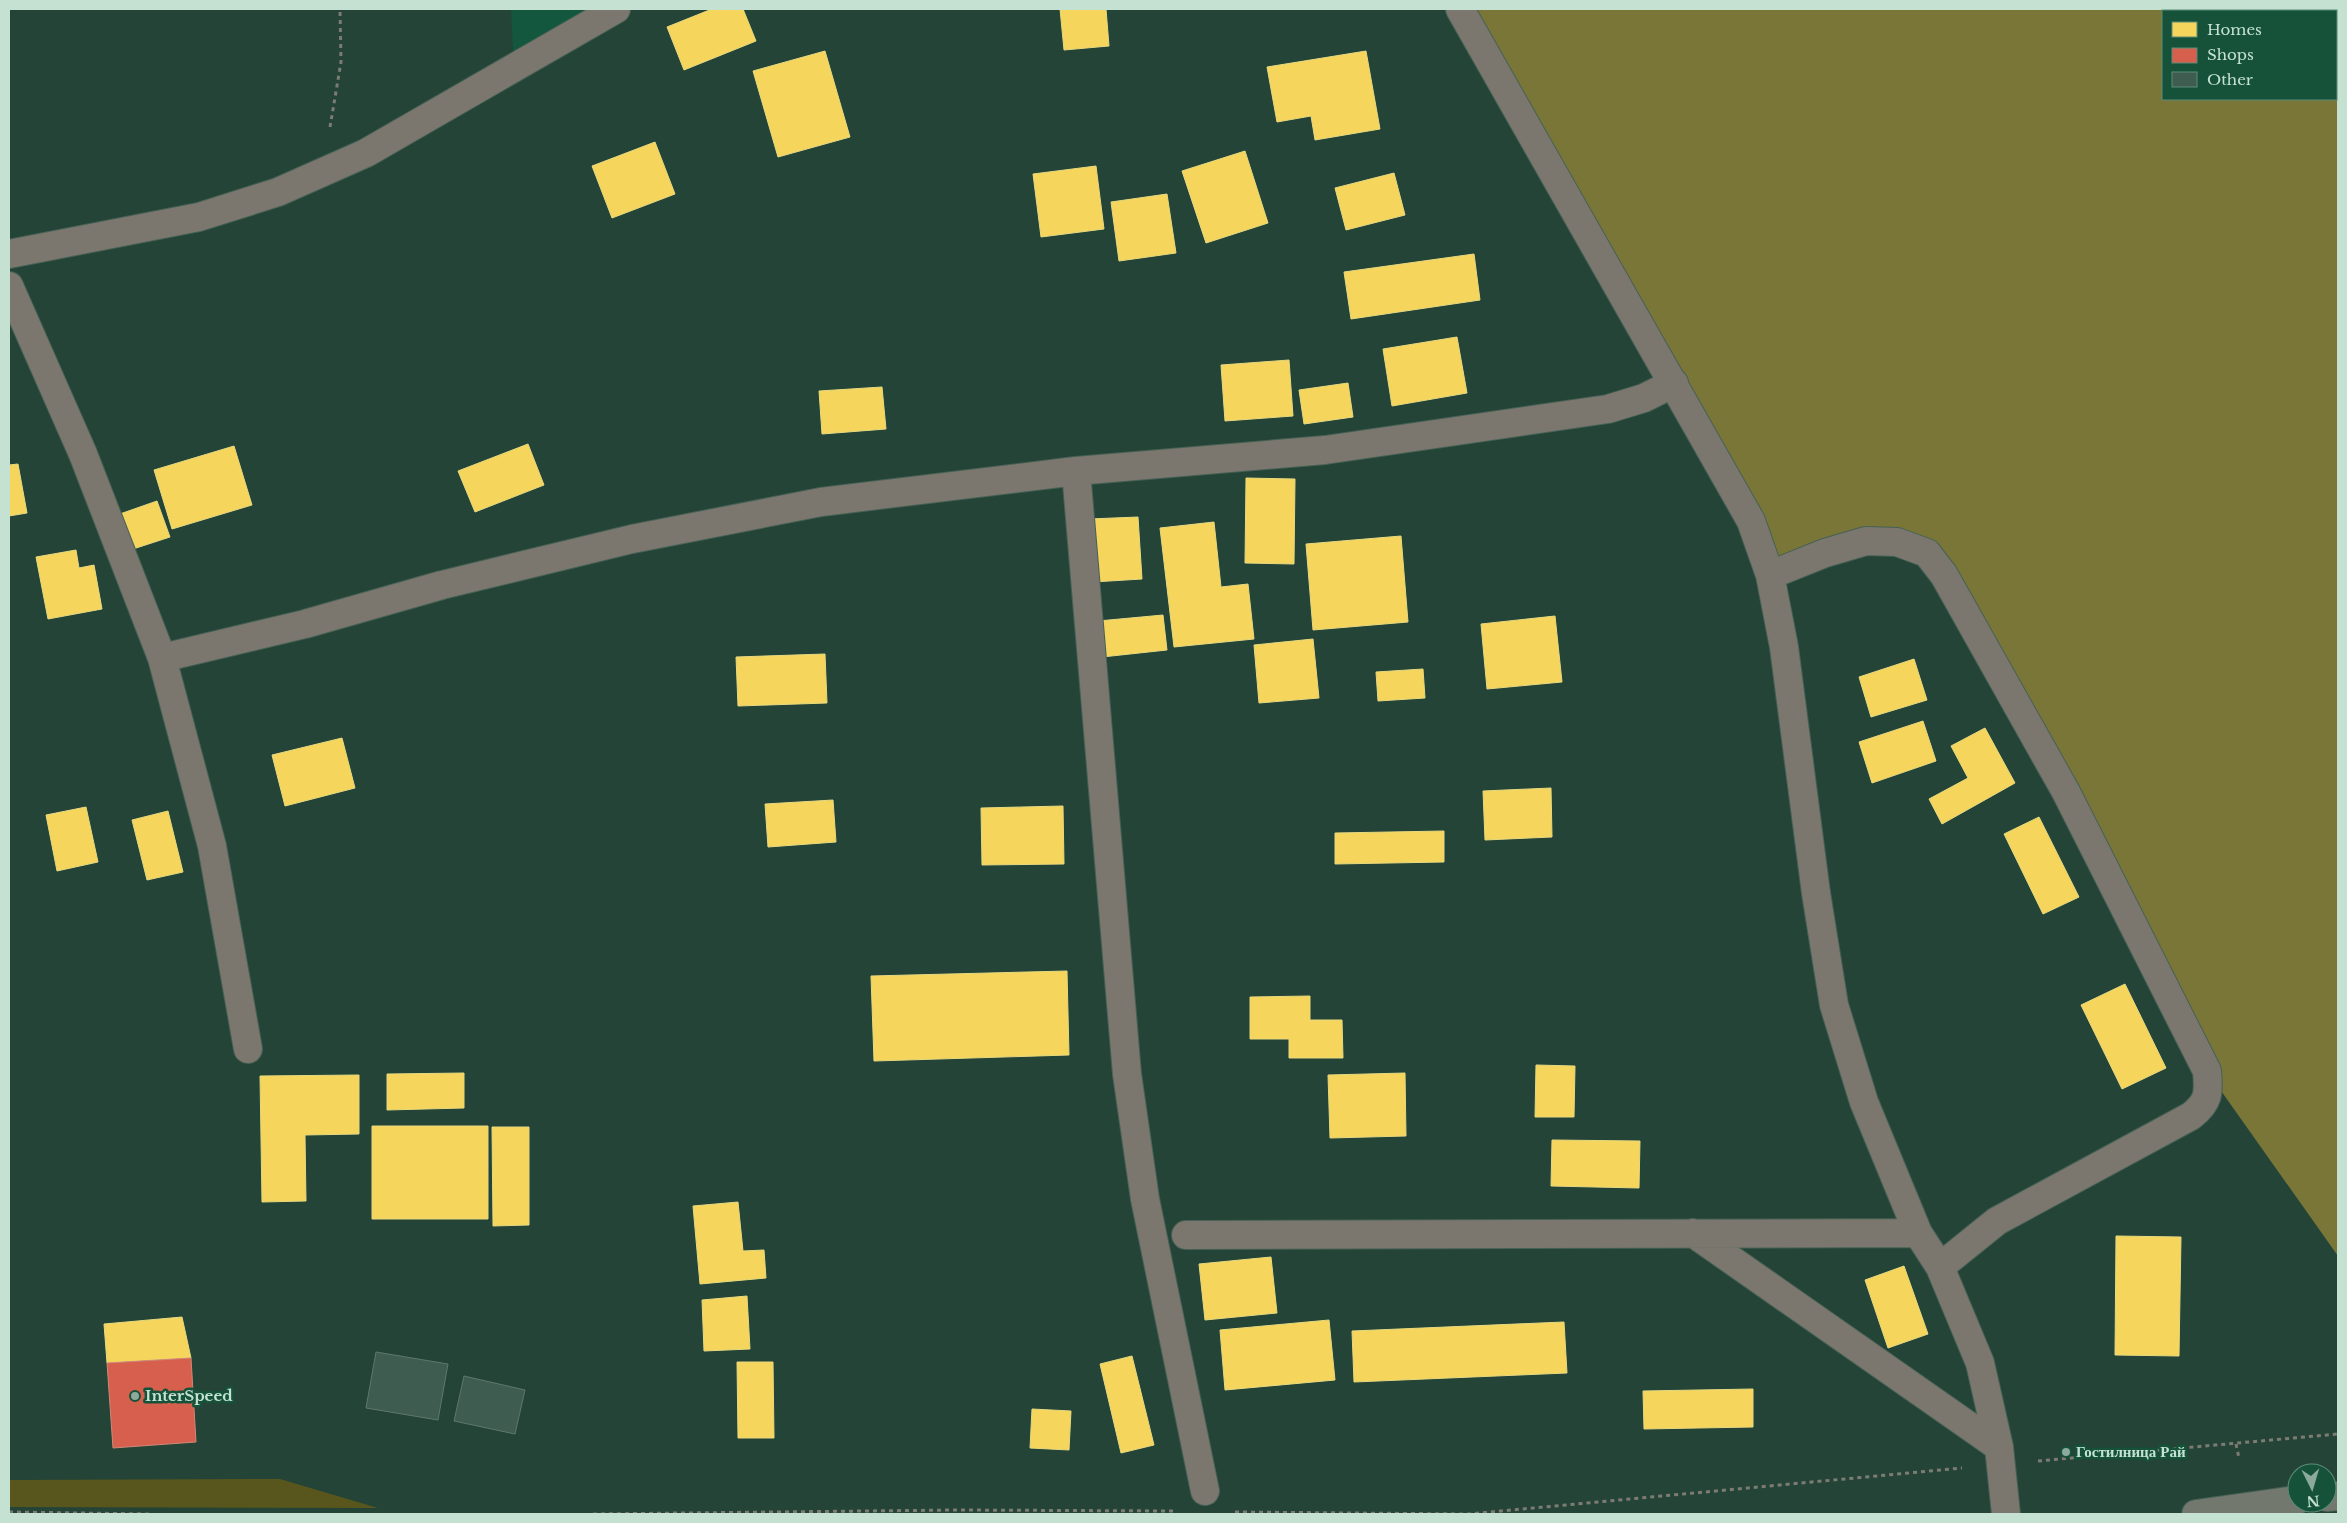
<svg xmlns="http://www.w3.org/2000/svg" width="2347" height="1523" font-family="'Libre Baskerville',serif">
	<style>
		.built { fill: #13573e }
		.green { fill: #58561c }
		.forest { fill: #797637; fill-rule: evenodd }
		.homes { fill: #f6d55c; stroke: #e7d97f }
		.shops { fill: #d6604d; stroke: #d18775 }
		.building { fill: #3e5c4f; stroke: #5f786d }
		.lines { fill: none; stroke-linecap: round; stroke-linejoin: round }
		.minor-casing { stroke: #466155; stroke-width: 30 }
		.major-casing { stroke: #466155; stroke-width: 30 }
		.path { stroke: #7c7c74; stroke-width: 3; stroke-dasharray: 4 4; stroke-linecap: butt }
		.minor { stroke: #7c776e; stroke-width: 28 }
		.major { stroke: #72786e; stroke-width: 28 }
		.poi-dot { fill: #8caa9b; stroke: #16523a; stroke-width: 2 }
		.labels { text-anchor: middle; stroke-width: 5; stroke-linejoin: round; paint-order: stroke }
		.poi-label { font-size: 15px; font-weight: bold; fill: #c4e1d1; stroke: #16523a; text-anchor: start }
	</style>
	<rect width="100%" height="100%" fill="#244437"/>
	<!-- built -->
	<path class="built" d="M511,9H616L514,68Z"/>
	<!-- green -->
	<path class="green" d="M280,1479L378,1508L9,1507V1480Z"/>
	<!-- forest -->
	<path class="forest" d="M1460,9H2338V1256L2207,1071L1944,575L1897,542L1770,575ZM2163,11H2336V99H2163Z"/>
	<!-- homes -->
	<path class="homes" d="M712,9H743L756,41L684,70L667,27Z
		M1060,9H1106L1109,46L1064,50Z
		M825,51L850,137L778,157L753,71Z
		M1366,51L1380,129L1315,140L1311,116L1277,122L1267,67Z
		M655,142L675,194L612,218L592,166Z
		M1245,151L1268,223L1206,243L1182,171Z
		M1096,166L1104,229L1041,237L1033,174Z
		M1394,173L1405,215L1346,230L1335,188Z
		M1167,194L1176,253L1119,261L1111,202Z
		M1474,254L1480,300L1351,319L1344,272Z
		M1457,337L1467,393L1392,406L1383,349Z
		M1289,360L1293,416L1225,421L1221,365Z
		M1348,383L1353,417L1304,424L1299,390Z
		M882,387L886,429L822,434L819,391Z
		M528,444L544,485L475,512L458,471Z
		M234,446L252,505L172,529L154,470Z
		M18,464L27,513L9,516V465Z
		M1246,478L1295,479L1294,564L1245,563Z
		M157,501L170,537L130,550L117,515Z
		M1138,517L1142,579L1093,582L1089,519Z
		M1214,522L1221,587L1248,584L1254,639L1174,647L1160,528Z
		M1401,536L1408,622L1313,630L1306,544Z
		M76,550L79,568L94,565L102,609L48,619L36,557Z
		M1163,615L1167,650L1102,657L1098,621Z
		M1555,616L1562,682L1487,689L1481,624Z
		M1313,639L1319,698L1259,703L1254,645Z
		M825,654L827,703L738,706L736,657Z
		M1914,659L1927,700L1871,717L1859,677Z
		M1423,669L1425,698L1378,701L1376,672Z
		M1923,721L1936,761L1872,783L1859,742Z
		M1985,728L2015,783L1942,824L1929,799L1968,778L1951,746Z
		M342,738L355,788L285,806L272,755Z
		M1551,788L1552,837L1485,840L1483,791Z
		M833,800L836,842L768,847L765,804Z
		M1063,806L1064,864L982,865L981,808Z
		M86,807L98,862L57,871L46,815Z
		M168,811L183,872L147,880L132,820Z
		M2039,817L2079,897L2043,914L2004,834Z
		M1444,831V862L1335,864V833Z
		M1067,971L1069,1055L874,1061L871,976Z
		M2125,984L2166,1068L2122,1089L2081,1005Z
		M1310,996V1020H1342L1343,1058H1289V1039H1250V997Z
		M1536,1065L1575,1066L1574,1117H1535Z
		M464,1073V1108L387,1110V1074Z
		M1405,1073L1406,1136L1330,1138L1328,1075Z
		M359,1075V1134L305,1135L306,1201L262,1202L260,1076Z
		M372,1126H488V1219H372Z
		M492,1127H529V1225L493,1226Z
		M1552,1140L1640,1141L1639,1188L1551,1186Z
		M738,1202L743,1251L764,1250L766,1278L700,1284L693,1206Z
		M2116,1236L2181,1237L2179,1356L2115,1355Z
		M1271,1257L1277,1313L1205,1320L1199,1264Z
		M1904,1266L1928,1334L1888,1348L1865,1280Z
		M747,1296L750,1349L704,1351L702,1300Z
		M182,1317L191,1358L107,1363L104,1324Z
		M1329,1320L1335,1380L1225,1390L1220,1330Z
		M1564,1322L1567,1373L1354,1382L1352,1331Z
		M1132,1356L1154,1445L1121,1453L1100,1364Z
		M737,1362H773L774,1438H738Z
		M1753,1389V1427L1644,1429L1643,1391Z
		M1032,1409L1071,1411L1069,1450L1030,1448Z"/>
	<!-- shops -->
	<path class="shops" d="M191,1358L196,1442L113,1448L107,1363Z"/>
	<!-- building -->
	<path class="building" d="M376,1352L448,1364L438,1420L366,1408Z
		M464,1376L525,1390L515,1434L454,1421Z"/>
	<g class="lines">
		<defs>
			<path id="minor" d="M1460,9L1751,521L1770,575L1784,647L1816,893L1834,1005L1864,1102L1918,1233L1940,1267L1980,1363L1999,1447L2006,1514
				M9,254L199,217L278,192L366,153L616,9
				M9,286L83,454L162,658L212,846L248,1049
				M1076,471L1127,1074L1145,1199L1205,1491
				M1770,575L1825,553L1866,541L1897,542L1927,553L1944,575L2066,792L2207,1071C2209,1093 2209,1102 2191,1116L1997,1221L1940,1267
				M162,658L305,624L442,585L632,539L821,502L1076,471L1325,450L1608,409L1644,398L1674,383
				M1693,1233L1999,1447
				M1186,1235L1918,1233"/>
			<path id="major" d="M2327,1497L2338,1496
				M2196,1514L2297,1500"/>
		</defs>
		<!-- minor casing -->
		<use href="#minor" class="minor-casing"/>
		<!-- major casing -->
		<use href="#major" class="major-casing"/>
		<!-- path -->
		<path class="path" d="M330,127L341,62L340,9
			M2236,1444L2239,1458
			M2038,1461L2338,1434
			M9,1512L151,1514
			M1235,1512L1469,1514L1962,1468
			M593,1514L956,1510L1174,1511"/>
		<!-- minor -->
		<use href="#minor" class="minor"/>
		<!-- major -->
		<use href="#major" class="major"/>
	</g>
	<!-- markers -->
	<g class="poi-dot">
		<circle cx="135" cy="1396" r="5"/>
		<circle cx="2066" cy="1452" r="5"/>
	</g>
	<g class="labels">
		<!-- poi labels -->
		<g class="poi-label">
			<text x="145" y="1401">InterSpeed</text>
			<text x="2076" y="1457">Гостилница Рай</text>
		</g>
	</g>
	<!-- border -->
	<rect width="2347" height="1523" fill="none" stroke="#c4e1d1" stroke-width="20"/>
	<!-- legend -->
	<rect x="2162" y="10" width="175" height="90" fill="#16523a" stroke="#5c8b76"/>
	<rect x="2172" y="22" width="25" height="15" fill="#f6d55c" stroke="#5c8b76"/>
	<text x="2207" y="35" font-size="15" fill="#c4e1d1">Homes</text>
	<rect x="2172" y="48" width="25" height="15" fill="#d6604d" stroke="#5c8b76"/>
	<text x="2207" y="60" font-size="15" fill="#c4e1d1">Shops</text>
	<rect x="2172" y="72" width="25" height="15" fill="#3e5c4f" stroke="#5c8b76"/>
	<text x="2207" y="85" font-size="15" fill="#c4e1d1">Other</text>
	<!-- north arrow -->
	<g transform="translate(2312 1488) rotate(175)"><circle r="24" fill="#16523a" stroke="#5c8b76"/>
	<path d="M0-4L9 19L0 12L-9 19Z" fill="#8caa9b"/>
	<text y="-8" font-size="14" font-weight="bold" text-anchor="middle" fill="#c4e1d1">N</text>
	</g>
</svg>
